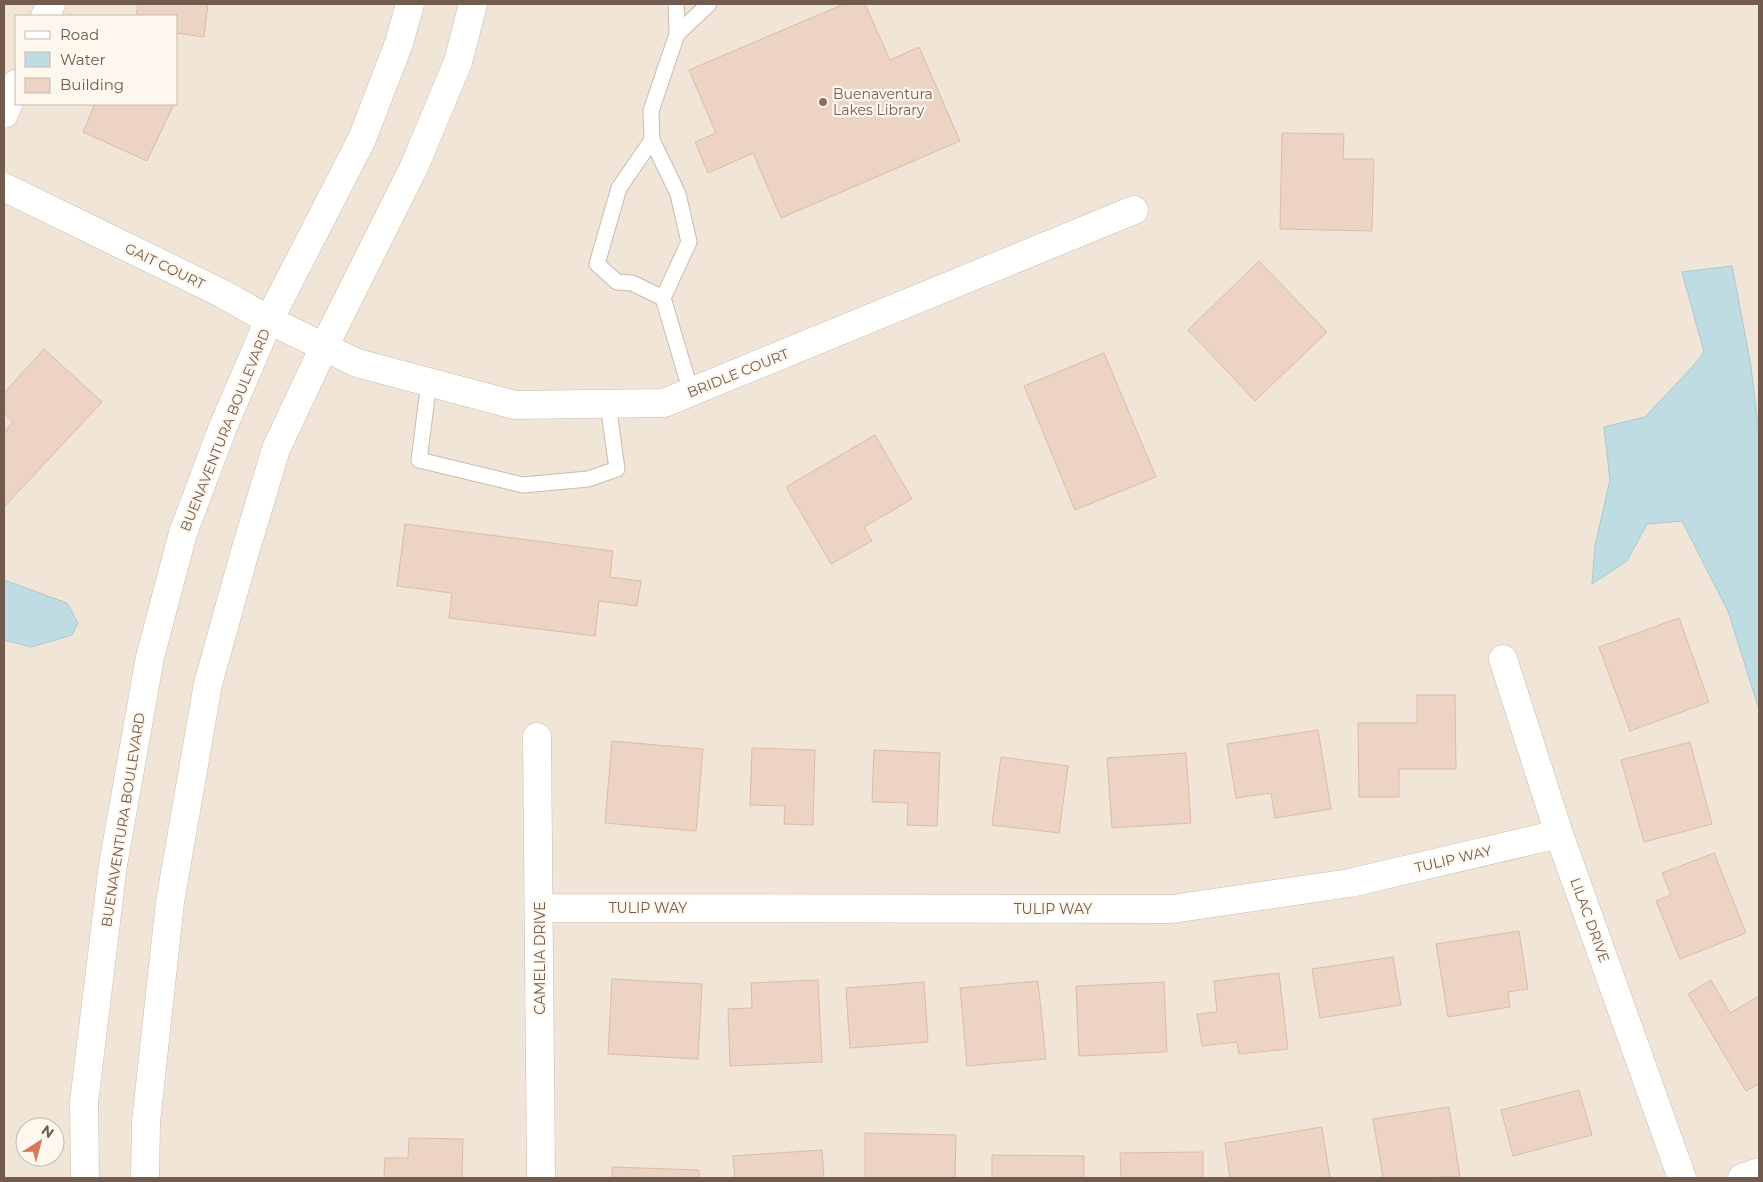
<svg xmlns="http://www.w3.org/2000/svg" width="1763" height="1182" font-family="Montserrat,sans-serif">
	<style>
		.residential { fill: #f0e5d7; fill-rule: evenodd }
		.water { fill: #bedce1; stroke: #a6cad2 }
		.building { fill: #ecd3c3; stroke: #ddbba5 }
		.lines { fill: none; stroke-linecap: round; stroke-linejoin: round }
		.lane-casing { stroke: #cbbbaf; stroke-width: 17 }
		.street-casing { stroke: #cbbbaf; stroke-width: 29 }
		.secondary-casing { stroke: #cdbcad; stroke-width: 29 }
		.lane { stroke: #fff; stroke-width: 15 }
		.street { stroke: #fff; stroke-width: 28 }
		.secondary { stroke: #fff; stroke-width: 28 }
		.education-dot { fill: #8d6e63; stroke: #fdf7ee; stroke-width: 2 }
		.labels { text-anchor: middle; stroke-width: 4.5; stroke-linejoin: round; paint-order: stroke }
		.education-label { font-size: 14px; fill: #785e54; stroke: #fdf7ee; text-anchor: start }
		.street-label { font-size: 14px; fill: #715b4f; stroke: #fdf7ee }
	</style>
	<rect width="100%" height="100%" fill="#faf3e8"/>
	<!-- residential -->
	<path class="residential" d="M4,4H1759V1178H4ZM16,16H176V104H16ZM25,1127H55V1157H25Z"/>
	<!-- water -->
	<path class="water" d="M1732,266L1751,366L1759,436V709L1728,611L1682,521L1647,524L1627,561L1592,584L1595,546L1610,480L1604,427L1645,417L1693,366L1704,352L1682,272Z
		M4,580L67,603L78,623L72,635L31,647L4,640Z"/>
	<!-- building -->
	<path class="building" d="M138,4H208L204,37L176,33V16H136Z
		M844,4H865L890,60L919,47L960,141L781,218L753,153L708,173L695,142L716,133L689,70Z
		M95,104H174L147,161L83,132Z
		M1282,133L1344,134L1343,159H1374L1372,231L1280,229Z
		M1259,261L1327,332L1255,401L1188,330Z
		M44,349L102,402L4,507V432L13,422L4,413V393Z
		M1104,353L1156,477L1075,510L1024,386Z
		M875,435L912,499L864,527L872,541L831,564L786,487Z
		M405,524L613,551L610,577L641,581L637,606L599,601L595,636L449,618L452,593L397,586Z
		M1679,618L1709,702L1630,731L1599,647Z
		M1417,695H1455L1456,769H1399V797H1359L1358,723H1417Z
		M1318,730L1331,809L1275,818L1271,793L1236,798L1227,744Z
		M612,741L703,749L696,831L605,823Z
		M1690,742L1712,824L1644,842L1621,760Z
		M752,748L815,750L813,825L784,824L785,806L750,805Z
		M874,750L940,753L937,826L907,825L908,803L872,802Z
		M1186,753L1191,823L1112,828L1107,758Z
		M1001,757L1068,766L1059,833L992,825Z
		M1714,853L1746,933L1680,959L1656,901L1671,895L1662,873Z
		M1519,931L1528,989L1508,992L1510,1007L1448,1017L1436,944Z
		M1393,957L1401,1005L1320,1018L1312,969Z
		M1279,973L1288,1049L1239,1054L1237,1042L1202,1046L1197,1014L1217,1012L1214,981Z
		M612,979L702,984L698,1059L608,1054Z
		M818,980L822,1062L730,1066L728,1009L752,1008L751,983Z
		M1711,980L1730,1013L1759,996V1084L1746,1091L1688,994Z
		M1038,981L1046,1059L967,1066L960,988Z
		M924,982L928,1042L850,1048L846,988Z
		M1164,982L1167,1052L1079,1056L1076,986Z
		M1579,1090L1592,1135L1513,1156L1501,1110Z
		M1449,1107L1460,1177L1383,1178L1373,1119Z
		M1322,1127L1330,1178H1230L1225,1143Z
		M865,1133L956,1135L955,1178H865Z
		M409,1138L463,1139L462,1178H384L385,1158H408Z
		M822,1150L824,1178H735L733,1156Z
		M1203,1152V1178H1121L1120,1153Z
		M992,1155L1084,1156V1178H992Z
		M612,1167L699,1170V1178H612Z"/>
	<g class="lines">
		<defs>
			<path id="lane" d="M676,4L677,34L651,111L652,140L678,194L689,242L663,298L691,392
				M677,34L709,4
				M652,140L619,188L597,264L617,282L632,283L663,298
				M429,382L419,460L523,485L588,479L617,469L608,404"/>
			<path id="street" d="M45,16L51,4
				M4,114L16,84
				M4,187L223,294L269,320L357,363L515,405L664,403L1134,210
				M1503,659L1559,834L1682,1178
				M537,737L541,1178
				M539,908L1172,909L1350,883L1559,834"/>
			<path id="secondary" d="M85,1178L84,1102L113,865L150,657L183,533L223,427L269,320L362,139L399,43L410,4
				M145,1178L146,1122L170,902L208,684L244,555L276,449L324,347L414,167L458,62L473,4
				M1742,1178L1759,1172"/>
		</defs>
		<!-- lane casing -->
		<use href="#lane" class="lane-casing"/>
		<!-- street casing -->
		<use href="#street" class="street-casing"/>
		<!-- secondary casing -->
		<use href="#secondary" class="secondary-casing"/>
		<!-- lane -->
		<use href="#lane" class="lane"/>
		<!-- street -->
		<use href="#street" class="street"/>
		<!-- secondary -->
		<use href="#secondary" class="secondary"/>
	</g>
	<!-- markers -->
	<circle class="education-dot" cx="823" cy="102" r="5"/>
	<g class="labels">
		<!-- education labels -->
		<g class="education-label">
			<text x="833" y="99">Buenaventura<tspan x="833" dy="16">Lakes Library</tspan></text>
		</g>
		<!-- street labels -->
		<g class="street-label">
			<text transform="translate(165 266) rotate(26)" y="5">GAIT COURT</text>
			<text transform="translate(738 373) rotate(-22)" y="5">BRIDLE COURT</text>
			<text transform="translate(225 430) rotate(-68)" y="5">BUENAVENTURA BOULEVARD</text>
			<text transform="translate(123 820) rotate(-81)" y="5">BUENAVENTURA BOULEVARD</text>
			<text transform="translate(1453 859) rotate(-13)" y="5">TULIP WAY</text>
			<text x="648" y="913">TULIP WAY</text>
			<text x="1053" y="914">TULIP WAY</text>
			<text transform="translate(1590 920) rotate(70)" y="5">LILAC DRIVE</text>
			<text transform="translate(540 958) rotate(-90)" y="5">CAMELIA DRIVE</text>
		</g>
	</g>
	<!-- border -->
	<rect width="1763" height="1182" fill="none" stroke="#715b4f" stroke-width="10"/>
	<!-- legend -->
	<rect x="15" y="15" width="162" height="90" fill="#fdf7ee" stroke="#c5b9ae"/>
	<rect x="25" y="31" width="25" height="8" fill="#ffffff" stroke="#c5b9ae"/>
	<text x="60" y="40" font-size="15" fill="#715b4f">Road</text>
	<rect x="25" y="52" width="25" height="15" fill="#bedce1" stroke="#c5b9ae"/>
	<text x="60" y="65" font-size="15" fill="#715b4f">Water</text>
	<rect x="25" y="78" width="25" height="15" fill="#ecd3c3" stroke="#c5b9ae"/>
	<text x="60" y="90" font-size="15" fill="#715b4f">Building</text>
	<!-- north arrow -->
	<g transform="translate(40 1142) rotate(36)"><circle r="24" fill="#fdf7ee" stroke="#c5b9ae"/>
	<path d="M0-4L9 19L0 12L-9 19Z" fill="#d5785c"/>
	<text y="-8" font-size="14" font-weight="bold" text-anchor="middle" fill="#715b4f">N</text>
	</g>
</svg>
